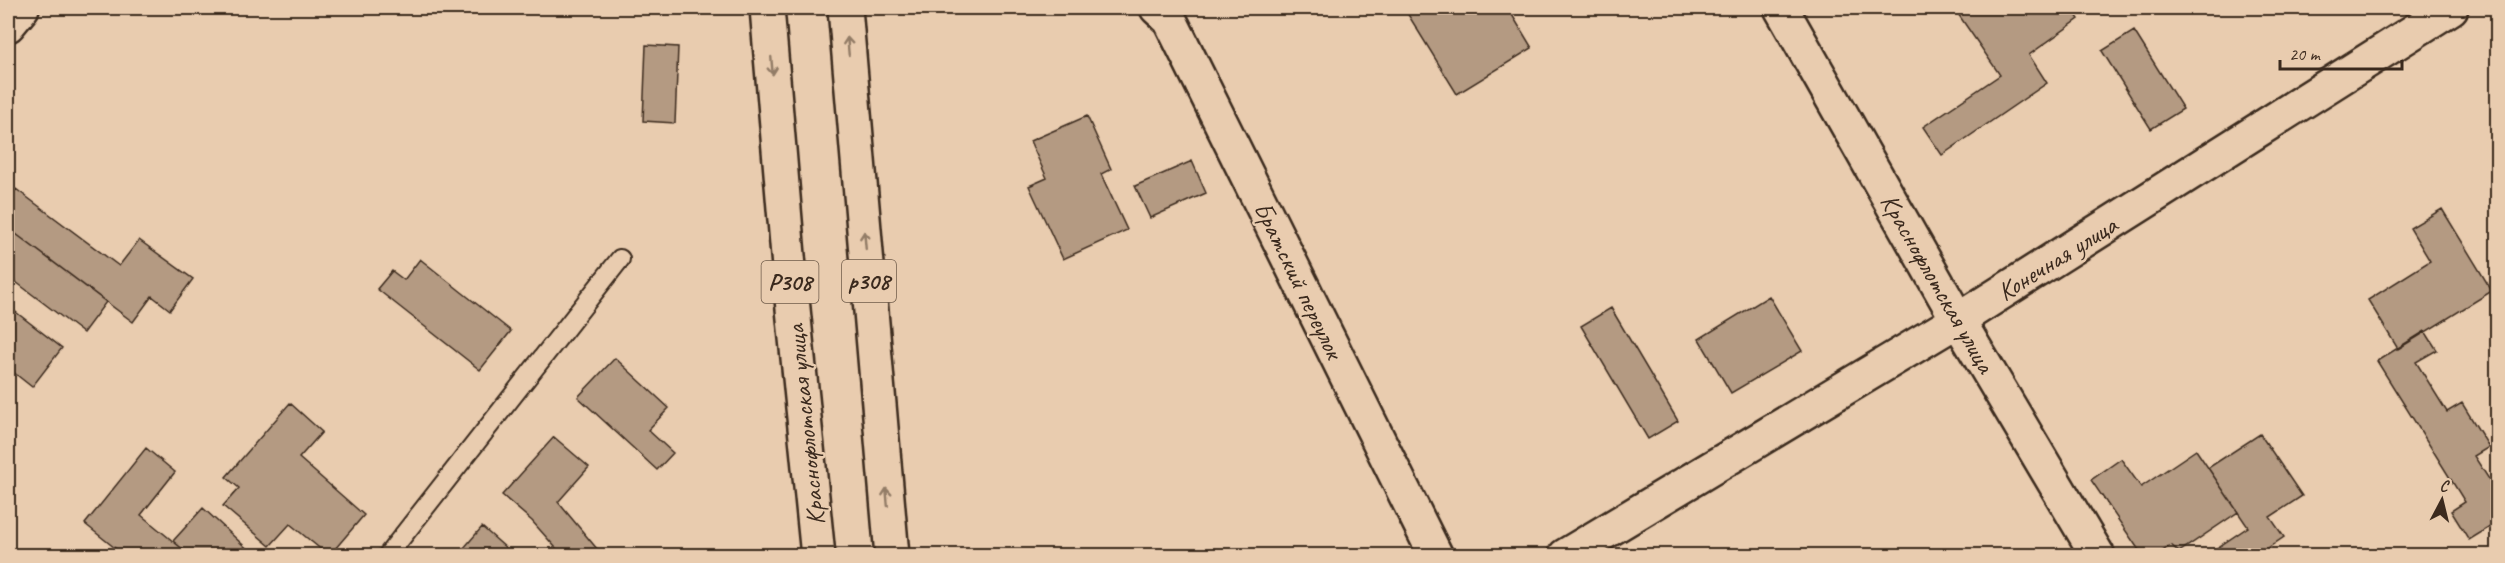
<svg xmlns="http://www.w3.org/2000/svg" width="2505" height="563" font-family="Caveat,sans-serif">
	<style>
		.building { fill: #b49a82; stroke: #3b2a1e; stroke-width: 1.5 }
		.lines { fill: none; stroke-linecap: round; stroke-linejoin: round }
		.service-casing { stroke: #3b2a1e; stroke-width: 22 }
		.minor-casing { stroke: #3b2a1e; stroke-width: 38 }
		.primary-casing { stroke: #3b2a1e; stroke-width: 38 }
		.service { stroke: #e9ccaf; stroke-width: 18 }
		.minor { stroke: #e9ccaf; stroke-width: 33 }
		.primary { stroke: #e9ccaf; stroke-width: 33 }
		.oneway { stroke: #927b66 }
		.labels { text-anchor: middle; stroke-width: 5; stroke-linejoin: round; paint-order: stroke }
		.shield { fill: #e9ccaf; stroke: #6f5b4a; stroke-width: 1.5 }
		.shield-label { font-size: 24px; font-weight: bold; fill: #3b2a1e }
		.street-label { font-size: 26px; fill: #3b2a1e; stroke: #e9ccaf }
	</style>
	<rect width="100%" height="100%" fill="#e9ccaf"/>
	<filter id="ink" filterUnits="userSpaceOnUse"><feTurbulence type="fractalNoise" baseFrequency=".0167" numOctaves="2"/><feDisplacementMap in="SourceGraphic" scale="12" xChannelSelector="R" yChannelSelector="G"/><feConvolveMatrix kernelMatrix="1 2 1 2 8 2 1 2 1" color-interpolation-filters="sRGB"/></filter>
	<g filter="url(#ink)">
		<!-- building -->
		<path class="building" d="M1404,8H1508L1532,48L1457,94Z
			M1954,8H2071L2079,19L2029,55L2047,83L1942,155L1923,127L2000,75Z
			M2134,31L2183,109L2151,129L2102,51Z
			M646,45L678,47L675,123L643,121Z
			M1087,116L1111,169L1101,174L1127,230L1063,259L1029,186L1047,178L1030,141Z
			M1192,161L1206,193L1150,218L1135,186Z
			M16,189L119,266L139,240L193,279L170,310L152,296L133,322L8,228V201Z
			M2442,209L2492,291L2398,349L2368,300L2430,261L2410,228Z
			M8,228L106,302L83,333L8,276Z
			M420,259L511,331L480,370L377,289L392,271L404,280Z
			M1769,296L1802,351L1731,393L1699,339Z
			M8,306L62,348L32,387L8,368Z
			M1611,308L1678,421L1648,439L1581,326Z
			M2425,331L2437,350L2416,362L2447,412L2462,403L2489,447L2474,456L2498,493V522L2469,540L2451,511L2465,502L2377,361Z
			M615,358L669,408L648,430L673,453L657,470L578,397Z
			M290,403L322,432L299,458L364,515L329,556L290,524L270,546L223,506L239,488L226,477Z
			M2260,434L2302,496L2270,517L2284,537L2256,556H2205L2248,527L2208,468Z
			M554,437L589,467L558,502L603,556H563L532,521L502,495Z
			M146,448L175,472L141,515L191,556H125L85,524Z
			M2196,450L2238,512L2179,552L2171,545L2156,556H2143L2091,480L2121,459L2141,487Z
			M203,508L255,556H191L173,541Z
			M482,527L515,556H457Z"/>
		<g class="lines">
			<defs>
				<path id="service" d="M387,556L620,259"/>
				<path id="minor" d="M1157,8L1170,20L1436,556
					M1781,8L1958,320L2098,556
					M8,25L22,8
					M1565,556L1958,320L2451,8"/>
				<path id="primary" d="M767,8L790,279L818,556
					M845,8L892,556"/>
			</defs>
			<!-- service casing -->
			<use href="#service" class="service-casing"/>
			<!-- minor casing -->
			<use href="#minor" class="minor-casing"/>
			<!-- primary casing -->
			<use href="#primary" class="primary-casing"/>
			<!-- service -->
			<use href="#service" class="service"/>
			<!-- minor -->
			<use href="#minor" class="minor"/>
			<!-- primary -->
			<use href="#primary" class="primary"/>
		</g>
		<!-- one-way arrows -->
		<defs><path id="oneway-shaft" d="M-6 0H5M1.5-3L5.5 0L1.5 3" fill="none" stroke-width="1.6" stroke-linecap="round" stroke-linejoin="round" transform="scale(1.5)"/></defs>
		<g class="oneway">
			<use href="#oneway-shaft" transform="translate(848 46) rotate(-95)"/>
			<use href="#oneway-shaft" transform="translate(772 66) rotate(85)"/>
			<use href="#oneway-shaft" transform="translate(865 240) rotate(-95)"/>
			<use href="#oneway-shaft" transform="translate(887 497) rotate(-95)"/>
		</g>
	</g>
	<g class="labels">
		<!-- shield labels -->
		<g class="shield">
			<rect x="842" y="260" width="54" height="42" rx="4.5"/>
			<rect x="761.5" y="261" width="57" height="42" rx="4.5"/>
		</g>
		<g class="shield-label">
			<text x="869" y="289">p308</text>
			<text x="790" y="290">P308</text>
		</g>
		<!-- street labels -->
		<g class="street-label">
			<text transform="translate(2057 258) rotate(-32)" y="9">Конечная улица</text>
			<text transform="translate(1299 280) rotate(64)" y="9">Братский переулок</text>
			<text transform="translate(1938 283) rotate(60)" y="9">Краснофлотская улица</text>
			<text transform="translate(805 425) rotate(-96)" y="9">Краснофлотская улица</text>
		</g>
	</g>
	<!-- margin -->
	<rect width="2505" height="563" fill="none" stroke="#e9ccaf" stroke-width="30"/>
	<rect x="15" y="15" width="2475" height="533" fill="none" stroke="#3b2a1e" stroke-width="2" filter="url(#ink)"/>
	<!-- north arrow -->
	<g transform="translate(2442 500) rotate(7)" stroke="#e9ccaf" stroke-width="4.5" paint-order="stroke">
	<path d="M0-4.5L10 22L0 15L-10 22Z" fill="#3b2a1e"/>
	<text y="-9" font-size="16" font-weight="bold" text-anchor="middle" fill="#3b2a1e">С</text>
	</g>
	<!-- scale -->
	<path d="M2280 60v9h122v-9" fill="none" stroke="#3b2a1e" stroke-width="3"/>
	<text x="2289" y="60" font-size="18" fill="#3b2a1e" stroke="#e9ccaf" stroke-width="4.5" paint-order="stroke">20 m</text>
</svg>
